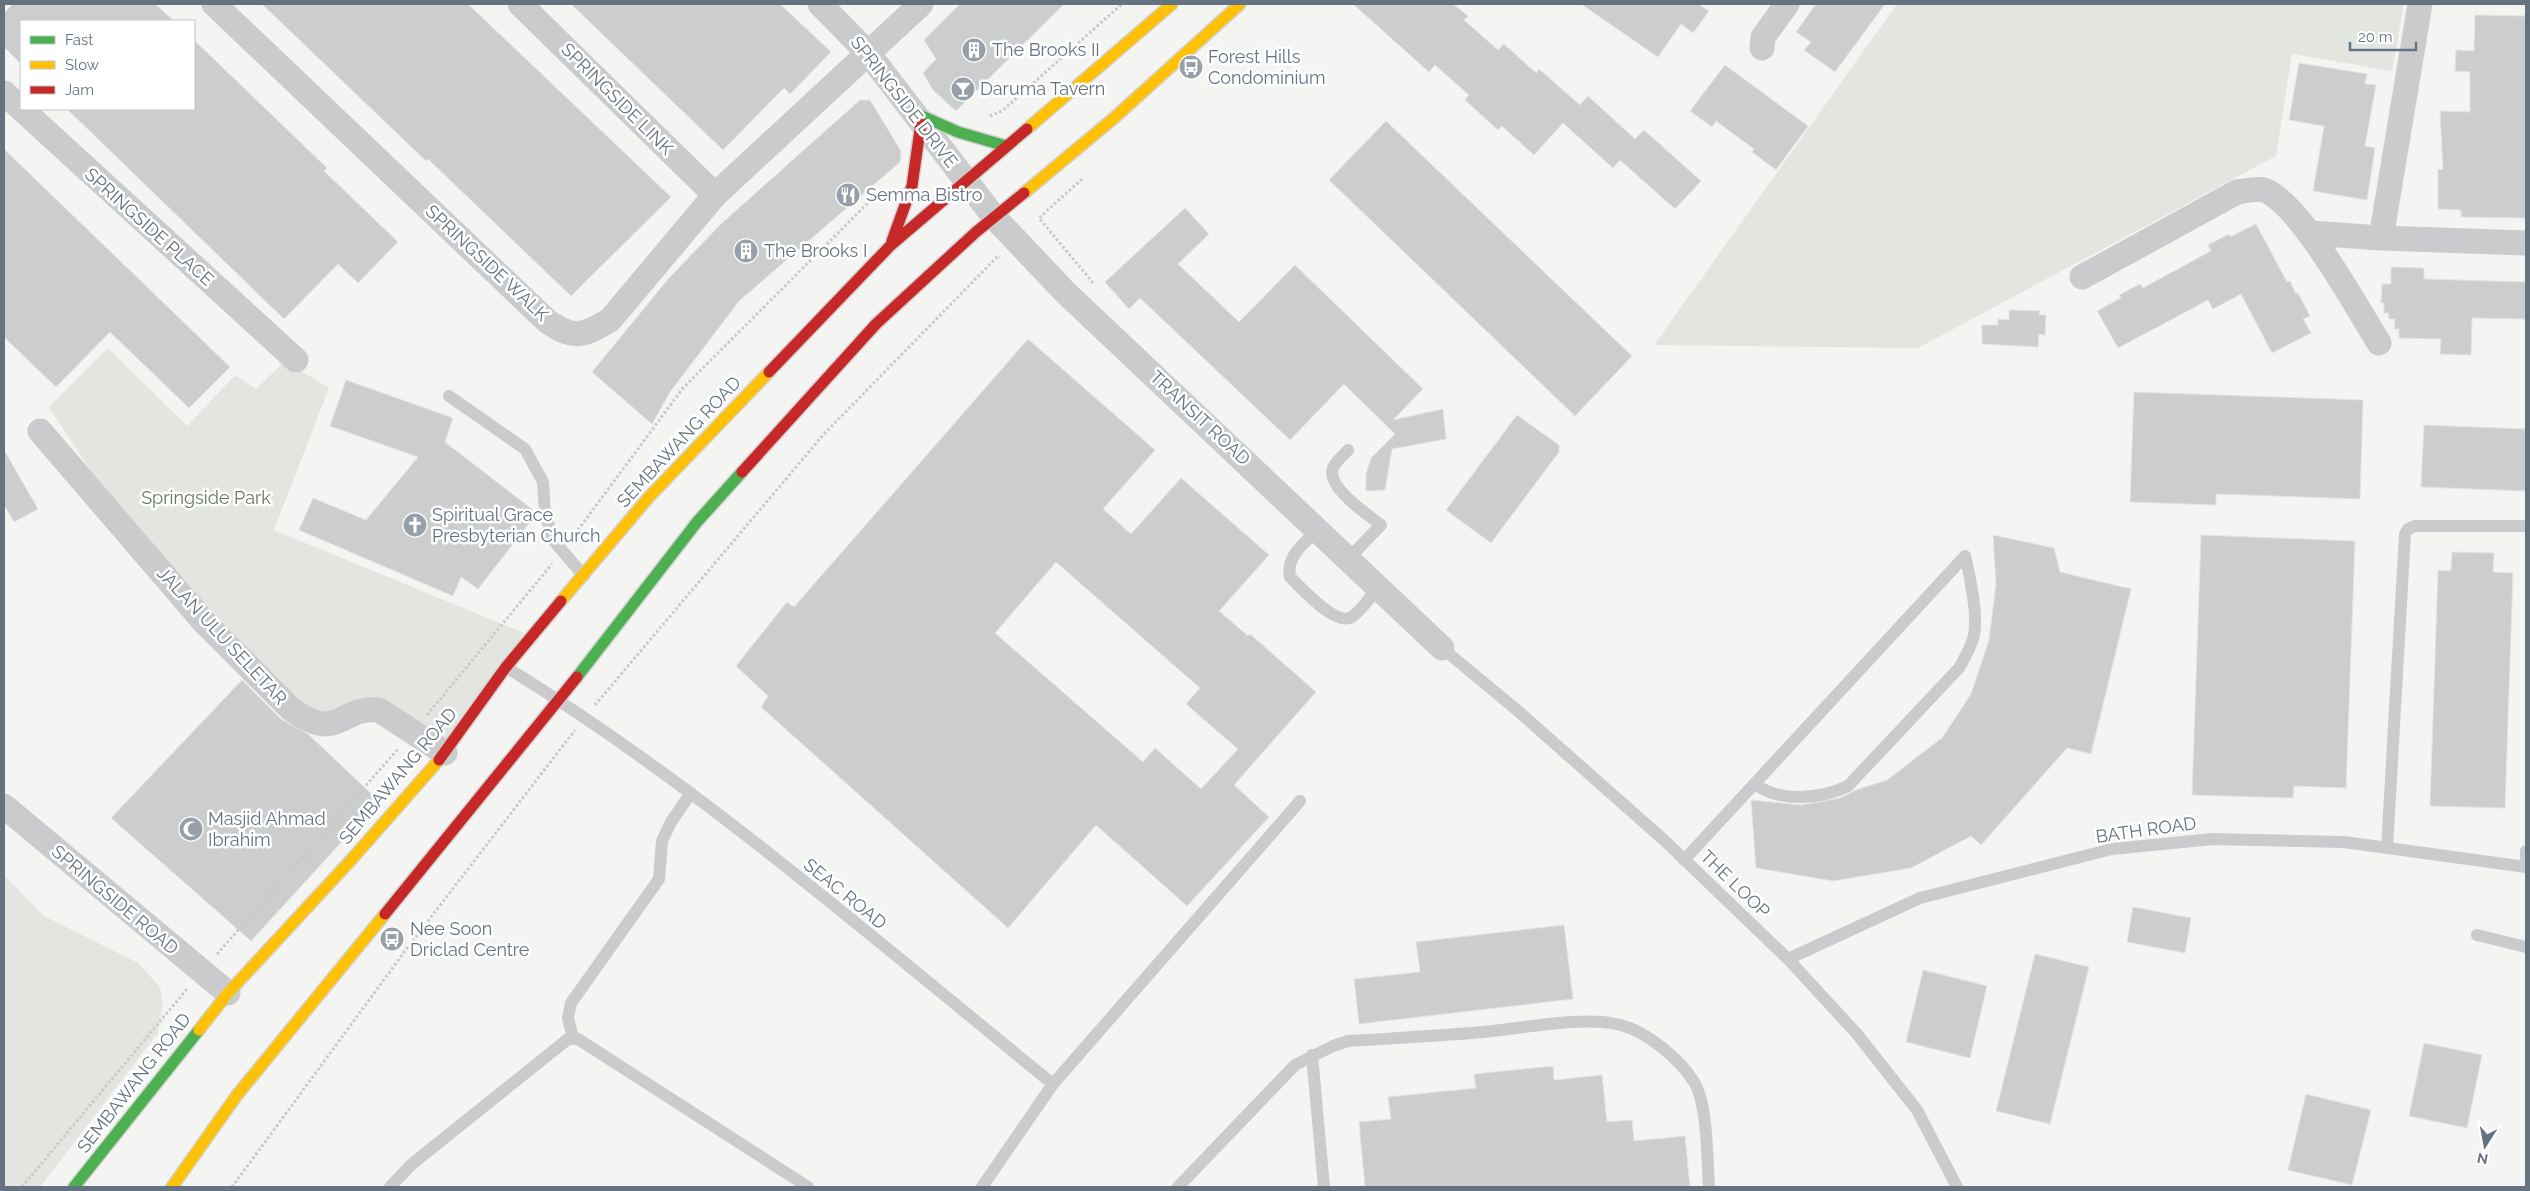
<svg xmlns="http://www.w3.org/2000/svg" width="2530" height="1191" font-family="Raleway,sans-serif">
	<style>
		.green { fill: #e3e6e0 }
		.building { fill: #cccdcd; stroke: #e3e3e2; fill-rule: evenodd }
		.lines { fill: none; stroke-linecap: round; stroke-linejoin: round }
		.fast-casing { stroke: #d1d2d2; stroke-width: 14 }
		.slow-casing { stroke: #d1d2d2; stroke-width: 14 }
		.jam-casing { stroke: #d1d2d2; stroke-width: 14 }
		.path { stroke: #c8c9c8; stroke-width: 3; stroke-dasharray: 2.5 2.5; stroke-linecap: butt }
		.lane { stroke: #cacbcc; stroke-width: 12 }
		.street { stroke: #cacbcc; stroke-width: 25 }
		.fast { stroke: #4caf50; stroke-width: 11 }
		.slow { stroke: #ffc107; stroke-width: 11 }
		.jam { stroke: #c62828; stroke-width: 11 }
		.labels { text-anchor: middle; stroke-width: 5; stroke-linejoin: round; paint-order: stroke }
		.poi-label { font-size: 18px; fill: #657380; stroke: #fff; text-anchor: start }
		.street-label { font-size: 18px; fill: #657380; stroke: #fff }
		.park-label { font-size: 18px; fill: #677864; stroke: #fff }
	</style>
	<rect width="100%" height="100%" fill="#f4f4f2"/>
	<!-- green -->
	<path class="green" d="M1897,4H2404L2392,71L2292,54L2276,156L1918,348L1654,345Z
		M108,348L187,426L235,375L256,389L285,361L329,388L274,530L524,633L445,753L377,700L318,724L117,511L49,407Z
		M4,875L44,916L138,963L160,987L163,1003L158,1033L40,1187H4Z"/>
	<!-- building -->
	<path class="building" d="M13,4H155L174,21H21V64L4,47V13Z
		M262,4H468L671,197L571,296L428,159L426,161Z
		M571,4H780L831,52L790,94L784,88L723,150Z
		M960,4H1064L956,111L933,90L923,73L936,59L924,40Z
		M1353,4H1453L1468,16L1464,20L1498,50L1504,44L1536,73L1539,69L1580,105L1588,96L1635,139L1644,130L1701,181L1675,209L1620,160L1613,168L1563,123L1534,155L1502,126L1498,130L1465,100L1469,95L1435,65L1429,72Z
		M1581,4H1698L1709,11L1693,33L1681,24L1658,57Z
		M1816,4H1885L1835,72L1804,50L1811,42L1796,32Z
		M2475,15L2526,16V218L2461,217V210L2438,209V169L2443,170L2440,111L2470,112V72L2455,71L2456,50L2474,51Z
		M194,40L327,168L324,171L398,242L358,283L338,264L284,319L67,109H194Z
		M2299,63L2367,74L2365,84L2376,85L2365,146L2375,148L2367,200L2313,191L2324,126L2289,120Z
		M1725,65L1808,126L1776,170L1752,152L1754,149L1716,121L1712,127L1690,111Z
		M860,100H870L901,151L900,162L739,301L670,392L652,424L592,372L669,278L722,223Z
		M1386,121L1632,356L1575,416L1329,180Z
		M4,149L230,367L189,408L110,332L56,387L4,337Z
		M1185,208L1209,234L1178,264L1239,322L1295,265L1423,389L1393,420L1443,409L1446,439L1392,449L1385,490L1366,491V474L1371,458L1395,434L1344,384L1290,440L1140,298L1129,309L1105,282Z
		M2256,224L2287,282L2290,281L2296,294L2298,293L2310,316L2303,319L2311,333L2272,353L2241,294L2213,309L2208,300L2118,348L2097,311L2121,298L2119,295L2140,284L2143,288L2211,251L2208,245L2229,234L2230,237Z
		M2391,267L2424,268V279L2526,282V319L2472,318L2471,355L2440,354L2441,339L2399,338V329H2394L2395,319H2389L2388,313H2384V303H2381L2382,284H2391Z
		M2009,310L2040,311L2039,315H2046L2045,335L2039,334L2038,347L1982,344V325H1998V319L2009,320Z
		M1028,339L1155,450L1103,509L1131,534L1181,478L1269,555L1219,611L1248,636L1250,634L1316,692L1234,785L1269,817L1187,906L1096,825L1008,928L761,707L768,696L736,666L787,602L794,607ZM1056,562L1200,688L1186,704L1238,749L1201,789L1155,748L1143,762L995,633Z
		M346,380L453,418L445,442L537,513L478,589L461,577L453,596L299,530L313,498L366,520L418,457L330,426Z
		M2134,392L2363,400L2360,499L2216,494V505L2130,502Z
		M1517,415L1559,445V452L1491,543L1446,510Z
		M2424,425L2526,429V491L2421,487Z
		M4,450L38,509L14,522L4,505Z
		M1993,535L2054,548L2060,572L2131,589L2091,754L2067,748L1981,845L1971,836L1911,868L1833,881L1756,868L1751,800L1801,805L1840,798L1856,790L1887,780L1942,738L1971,694L1989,640L1996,584Z
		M2201,535L2355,541L2346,788L2294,786L2293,798L2192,795Z
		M2452,552L2494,553L2493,572L2513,573L2505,808L2430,806L2438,570L2451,571Z
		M242,680L281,719L308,734L379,801L251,941L111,818Z
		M2133,907L2191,918L2185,953L2127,942Z
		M1564,925L1573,999L1359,1024L1354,979L1420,972L1416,942Z
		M2035,954L2089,967L2050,1124L1996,1111Z
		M1923,970L1987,986L1970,1058L1906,1042Z
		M2424,1043L2482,1055L2467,1128L2409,1116Z
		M1553,1066L1554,1080L1602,1075L1607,1122L1632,1120L1634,1141L1685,1136L1690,1187H1365L1359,1122L1391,1119L1388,1097L1476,1088L1474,1074Z
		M2306,1094L2371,1110L2352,1185L2288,1170Z"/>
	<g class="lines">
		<defs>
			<path id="fast" d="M913,112L958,132L1006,146
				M577,677L697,522L742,472
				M74,1187L199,1030"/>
			<path id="slow" d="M1027,129L1172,4
				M1024,193L1114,118L1240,4
				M561,601L649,497L769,372
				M199,1030L228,993L351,860L439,760
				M172,1187L237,1095L385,914"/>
			<path id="jam" d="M892,241L912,186L921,123
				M769,372L891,245L1027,129
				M742,472L876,324L976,232L1024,193
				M439,760L506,667L561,601
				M385,914L577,677"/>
		</defs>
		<!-- fast casing -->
		<use href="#fast" class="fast-casing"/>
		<!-- slow casing -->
		<use href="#slow" class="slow-casing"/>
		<!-- jam casing -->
		<use href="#jam" class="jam-casing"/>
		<!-- path -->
		<path class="path" d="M990,116L1002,111L1122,4
			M1082,179L1039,218L1094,284
			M572,538L683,388L883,188
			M595,705L824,434L998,256L1000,257
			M427,715L552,564
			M303,857L314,866
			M217,954L398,749
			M22,1187L187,989
			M232,1187L408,947L575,730"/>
		<!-- lane -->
		<path class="lane" d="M449,396L525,449L543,482L545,512L553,540L584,576
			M1348,450C1344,455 1335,462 1333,468C1326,487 1367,514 1381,525L1348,559
			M1318,530C1304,543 1286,556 1290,577C1302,588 1335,627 1352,617C1362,610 1371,596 1378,587
			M1442,648L1518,711L1665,841L1788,959L1857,1034L1917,1110L1957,1187
			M506,667C701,787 875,940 1053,1084
			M1755,784C1780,803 1821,799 1848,786L1959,668C1965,657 1971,648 1974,635C1978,616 1970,575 1965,556
			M2387,848L2405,534L2408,529L2415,526H2526
			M1684,860L1965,556
			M2526,867V851
			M2477,935L2526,947
			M1788,959L1920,898L2112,849L2213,839L2344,842L2526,867
			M573,1038L568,1018L571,1003L659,879L662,841L671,822L691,793
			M1312,1055L1324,1187
			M390,1187L412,1164L568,1039H578L808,1187
			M982,1187L1053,1084L1300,801
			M1178,1187L1295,1065L1333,1046L1348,1041C1396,1038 1444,1036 1492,1031C1531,1027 1583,1016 1621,1025C1647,1032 1680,1059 1694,1082C1708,1104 1707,1161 1709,1187"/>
		<!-- street -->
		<path class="street" d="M214,4L547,321C574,340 583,336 610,320L715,195L921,4
			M520,4L715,195
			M820,4L868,53L994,217L1065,292L1442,648
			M1762,48L1763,37L1787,4
			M4,93L296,360
			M2310,233L2381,238L2526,243
			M2381,238L2420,4
			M2082,277L2237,192C2245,191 2257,188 2264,190C2300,203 2357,308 2379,343
			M40,431L205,623L291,709C339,744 339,706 379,710L445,753
			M4,806L228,993"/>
		<!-- fast -->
		<use href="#fast" class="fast"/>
		<!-- slow -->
		<use href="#slow" class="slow"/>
		<!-- jam -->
		<use href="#jam" class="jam"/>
	</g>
	<!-- icons -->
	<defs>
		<symbol id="building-disc" viewBox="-11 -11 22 22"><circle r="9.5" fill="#97a0a8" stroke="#fff"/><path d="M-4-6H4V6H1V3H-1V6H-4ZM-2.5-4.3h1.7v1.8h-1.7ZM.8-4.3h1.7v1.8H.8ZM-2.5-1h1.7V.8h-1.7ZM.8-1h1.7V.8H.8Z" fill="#fff"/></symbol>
		<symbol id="bus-disc" viewBox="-11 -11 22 22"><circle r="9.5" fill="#97a0a8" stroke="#fff"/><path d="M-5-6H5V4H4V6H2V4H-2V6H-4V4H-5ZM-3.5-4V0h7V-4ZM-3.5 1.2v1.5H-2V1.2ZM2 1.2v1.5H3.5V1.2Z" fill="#fff"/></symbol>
		<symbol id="bar-disc" viewBox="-11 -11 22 22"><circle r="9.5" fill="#97a0a8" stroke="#fff"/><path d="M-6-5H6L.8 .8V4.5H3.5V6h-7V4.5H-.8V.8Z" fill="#fff"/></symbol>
		<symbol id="restaurant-disc" viewBox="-11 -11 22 22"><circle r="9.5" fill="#97a0a8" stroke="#fff"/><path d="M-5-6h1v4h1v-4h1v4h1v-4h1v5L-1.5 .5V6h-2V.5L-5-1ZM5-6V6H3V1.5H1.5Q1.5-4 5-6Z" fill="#fff"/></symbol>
		<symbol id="church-disc" viewBox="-11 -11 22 22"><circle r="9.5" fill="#97a0a8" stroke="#fff"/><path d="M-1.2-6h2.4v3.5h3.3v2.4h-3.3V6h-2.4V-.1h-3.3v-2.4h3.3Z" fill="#fff"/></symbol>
		<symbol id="mosque-disc" viewBox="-11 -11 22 22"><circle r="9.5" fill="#97a0a8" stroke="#fff"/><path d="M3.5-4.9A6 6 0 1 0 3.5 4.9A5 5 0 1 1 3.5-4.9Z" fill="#fff"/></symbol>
	</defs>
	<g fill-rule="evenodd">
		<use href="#building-disc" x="960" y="36" width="28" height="28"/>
		<use href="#bus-disc" x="1177" y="53" width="28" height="28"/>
		<use href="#bar-disc" x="949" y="75" width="28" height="28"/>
		<use href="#restaurant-disc" x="834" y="181" width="28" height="28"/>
		<use href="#building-disc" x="732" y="237" width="28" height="28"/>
		<use href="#church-disc" x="401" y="511" width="28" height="28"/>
		<use href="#mosque-disc" x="177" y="815" width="28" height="28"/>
		<use href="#bus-disc" x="378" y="925" width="28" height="28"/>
	</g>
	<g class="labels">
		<!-- poi labels -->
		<g class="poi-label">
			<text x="992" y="56">The Brooks II</text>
			<text x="1208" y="63">Forest Hills<tspan x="1208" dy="21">Condominium</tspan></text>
			<text x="980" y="95">Daruma Tavern</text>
			<text x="866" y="201">Semma Bistro</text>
			<text x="764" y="257">The Brooks I</text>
			<text x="432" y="521">Spiritual Grace<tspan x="432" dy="21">Presbyterian Church</tspan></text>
			<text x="208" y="825">Masjid Ahmad<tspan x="208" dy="21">Ibrahim</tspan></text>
			<text x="410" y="935">Nee Soon<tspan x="410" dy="21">Driclad Centre</tspan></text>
		</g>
		<!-- street labels -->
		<g class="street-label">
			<text transform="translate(617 99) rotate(45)" y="6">SPRINGSIDE LINK</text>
			<text transform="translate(904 102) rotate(52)" y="6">SPRINGSIDE DRIVE</text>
			<text transform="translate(149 227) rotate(42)" y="6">SPRINGSIDE PLACE</text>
			<text transform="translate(487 263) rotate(43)" y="6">SPRINGSIDE WALK</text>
			<text transform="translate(1200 418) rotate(43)" y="6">TRANSIT ROAD</text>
			<text transform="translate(679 442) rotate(-47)" y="6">SEMBAWANG ROAD</text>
			<text transform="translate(222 636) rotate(47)" y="6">JALAN ULU SELETAR</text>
			<text transform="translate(398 776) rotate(-50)" y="6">SEMBAWANG ROAD</text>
			<text transform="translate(2146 830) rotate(-8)" y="6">BATH ROAD</text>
			<text transform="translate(1735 884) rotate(44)" y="6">THE LOOP</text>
			<text transform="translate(845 894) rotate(39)" y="6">SEAC ROAD</text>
			<text transform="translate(115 900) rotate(40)" y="6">SPRINGSIDE ROAD</text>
			<text transform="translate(134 1083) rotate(-52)" y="6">SEMBAWANG ROAD</text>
		</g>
		<!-- park labels -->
		<g class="park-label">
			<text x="206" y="504">Springside Park</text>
		</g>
	</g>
	<!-- border -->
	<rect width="2530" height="1191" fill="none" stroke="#657380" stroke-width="10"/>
	<!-- legend -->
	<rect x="20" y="20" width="175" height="90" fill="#ffffff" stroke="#c1c7cc"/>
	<rect x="30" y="36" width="25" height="8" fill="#4caf50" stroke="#c1c7cc"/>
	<text x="65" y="45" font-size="15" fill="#657380">Fast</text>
	<rect x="30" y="61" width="25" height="8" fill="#ffc107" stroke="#c1c7cc"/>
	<text x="65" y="70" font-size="15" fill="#657380">Slow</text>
	<rect x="30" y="86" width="25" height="8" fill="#c62828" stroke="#c1c7cc"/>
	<text x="65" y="95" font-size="15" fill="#657380">Jam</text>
	<!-- north arrow -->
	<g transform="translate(2485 1146) rotate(191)" stroke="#ffffff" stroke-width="4" paint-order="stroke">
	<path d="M0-4L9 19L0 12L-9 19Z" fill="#657380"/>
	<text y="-8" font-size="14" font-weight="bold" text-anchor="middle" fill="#657380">N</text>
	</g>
	<!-- scale -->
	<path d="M2350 42v8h66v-8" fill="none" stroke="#657380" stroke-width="2.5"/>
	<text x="2358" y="42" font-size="15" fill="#657380" stroke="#ffffff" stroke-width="4" paint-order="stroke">20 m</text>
</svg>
